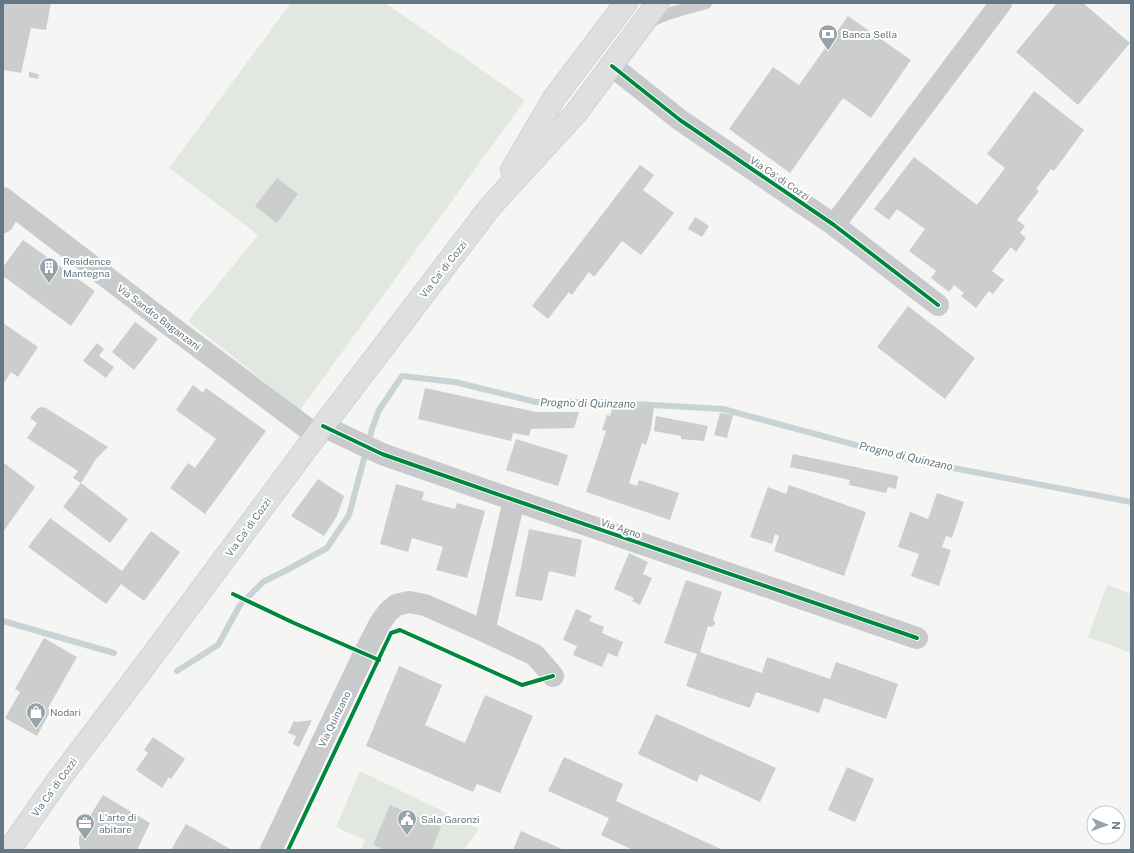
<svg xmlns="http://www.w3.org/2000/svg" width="1134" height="853" font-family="'Public Sans',sans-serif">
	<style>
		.green { fill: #e3e7e1 }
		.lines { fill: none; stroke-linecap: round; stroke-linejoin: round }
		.stream { stroke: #c9d2d4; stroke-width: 6 }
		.building { fill: #cccdcd }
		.secondary-casing { stroke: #d1d2d3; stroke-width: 24 }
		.lane { stroke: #c9cacb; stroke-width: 12 }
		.street { stroke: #c9cacb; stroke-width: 22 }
		.secondary { stroke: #dedfdf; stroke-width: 22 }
		.cycleway-casing { stroke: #fff; stroke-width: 6 }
		.cycleway { stroke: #00873e; stroke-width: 4 }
		.labels { text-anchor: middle; stroke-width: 4; stroke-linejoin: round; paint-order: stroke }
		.poi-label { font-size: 10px; fill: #657783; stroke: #fff; text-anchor: start }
		.street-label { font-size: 10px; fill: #657783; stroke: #fff }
		.water-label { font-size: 11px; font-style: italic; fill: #61787f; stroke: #fff }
	</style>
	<rect width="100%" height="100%" fill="#f5f5f3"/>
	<!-- green -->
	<path class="green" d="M291,3H385L525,100L300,410L188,321L258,235L169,168Z
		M1107,585L1131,594V653L1088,637Z
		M360,771L479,829L464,850H361L365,840L336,827Z"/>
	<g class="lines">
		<!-- stream -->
		<path class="stream" d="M3,621L114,653
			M177,671L218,645L240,605L263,582L287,570L327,548L349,515L372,429L379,410L402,376L455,382L536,402H599L723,409L911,460L1131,502"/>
	</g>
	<!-- building -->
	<path class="building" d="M3,3H51L46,30L31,28L21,73L3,70Z
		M1057,3H1083L1130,43L1078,105L1016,52Z
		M848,16L911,60L871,118L843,98L790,173L729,129L773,67L799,85Z
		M29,72L39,74L38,79L29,77Z
		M1034,91L1084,130L1054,171L1051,169L1036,189L1039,191L1017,220L1025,226L1020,233L1026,238L1016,252L1011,247L992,271L1004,280L993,294L989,291L976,308L961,296L964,293L954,285L949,292L931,278L936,271L909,251L925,229L897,209L889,220L874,209L914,157L977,205L1005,168L987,154Z
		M640,165L654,175L643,190L674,213L641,255L622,241L594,277L589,272L572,295L569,292L548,319L532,306Z
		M277,178L298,194L277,223L255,206Z
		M695,217L709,226L702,237L688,229Z
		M23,240L95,291L71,326L3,276V267Z
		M908,306L975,358L945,399L877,347Z
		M135,322L158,339L134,370L112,352Z
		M3,323L38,347L18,377L11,372L3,384Z
		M97,343L104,349L99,356L114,367L106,378L83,361Z
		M193,385L203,393L206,388L266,431L205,514L170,488L188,463L195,468L216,439L176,410Z
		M425,388L536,412H579L574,428L531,429L529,436L513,433L511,441L418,419Z
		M654,406L651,429L646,445L642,443L629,483L637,486L639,480L679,493L670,520L586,492L606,431L602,430L607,415L610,416L612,409Z
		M42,407L46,408L108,447L96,459L81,483L128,519L110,543L63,507L81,483L73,478L78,471L27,438L37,423L30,418L38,408Z
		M720,413L733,415L727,438L714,435Z
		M656,416L708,426L704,441L681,439V436L654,431Z
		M516,439L568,455L558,486L506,470Z
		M793,454L898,476L896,489L888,487L886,493L849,485L850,480L790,467Z
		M3,462L35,487L3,532Z
		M318,479L344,496L337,516L324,536L291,516Z
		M396,484L424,492L422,500L455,509L457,503L485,511L467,578L436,570L443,547L412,538L408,552L380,544Z
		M789,485L866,512L844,576L774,551L779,536L775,534L772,544L750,537L768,487L786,494Z
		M937,493L964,502L952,538L946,536L942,547L951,550L939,586L911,576L919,554L898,547L910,512L928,519Z
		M50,518L122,571L151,531L180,552L144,601L121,584L106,604L28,547Z
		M529,529L582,540L575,577L549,571L542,601L515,596Z
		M629,553L648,562L643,574L652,578L640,605L632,601L634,598L614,589Z
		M686,580L722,592L713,620L715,622V624L712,627L708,626L700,652L762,673L767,657L830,679L836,662L898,684L886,719L824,698L819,713L756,692L750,708L686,686L697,654L664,643Z
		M576,609L592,616L589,621L604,627L602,633L623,642L617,657L608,653L602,667L573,655L577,646L563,640Z
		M44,638L77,657L48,708L51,710L37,736L5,718L20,692L15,689Z
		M399,666L442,685L425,725L465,743L485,695L533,716L500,793L477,784L473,792L366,746Z
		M656,714L776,768L760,802L700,774L697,782L638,754Z
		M312,720L299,747L293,744L296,736L288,733L294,721L297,722Z
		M153,737L185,759L171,779L169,777L162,788L136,770L148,753L144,750Z
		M564,757L623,784L616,801L723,850H633L601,835L609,818L548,791Z
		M847,767L874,779L855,822L828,810Z
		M103,795L150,823L137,850H81L79,845V838L82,829Z
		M390,805L441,827L432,850H382L383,849L373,845Z
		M186,824L232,850H171Z
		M521,831L562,849V850H513Z"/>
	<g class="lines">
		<defs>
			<path id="secondary" d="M512,170L554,98L626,3
				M9,850L59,779L140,672L323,426L490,207L576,113L658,3"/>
		</defs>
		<!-- secondary casing -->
		<use href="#secondary" class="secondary-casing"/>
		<!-- lane -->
		<path class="lane" d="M647,24C664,13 686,9 706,3"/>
		<!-- street -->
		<path class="street" d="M612,66L680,120L834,225L938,305
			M3,198L164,321L316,435
			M3,222L12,205
			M834,225L1001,3
			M323,426L382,454L514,500L917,638
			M514,500L484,631L535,655L553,676
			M271,850L364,654L380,623L388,612L396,605L409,602L425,605L484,631"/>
		<!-- secondary -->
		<use href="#secondary" class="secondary"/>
		<defs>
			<path id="cycleway" d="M612,66L680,120L834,225L938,305
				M323,426L382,454L514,500L917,638
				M233,594L294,623L379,660
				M288,850L391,633L400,630L522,685L553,676"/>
		</defs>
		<!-- cycleway casing -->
		<use href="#cycleway" class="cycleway-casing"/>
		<!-- cycleway -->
		<use href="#cycleway" class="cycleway"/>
	</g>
	<!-- icons -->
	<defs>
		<symbol id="bank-pin" viewBox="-11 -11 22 30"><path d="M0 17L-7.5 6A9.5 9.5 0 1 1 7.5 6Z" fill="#97a3aa" stroke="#fff"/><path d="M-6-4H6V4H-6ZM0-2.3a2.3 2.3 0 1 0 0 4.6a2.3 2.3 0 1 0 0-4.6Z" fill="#fff"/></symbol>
		<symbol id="building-pin" viewBox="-11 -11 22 30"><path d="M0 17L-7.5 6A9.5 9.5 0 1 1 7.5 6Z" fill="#97a3aa" stroke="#fff"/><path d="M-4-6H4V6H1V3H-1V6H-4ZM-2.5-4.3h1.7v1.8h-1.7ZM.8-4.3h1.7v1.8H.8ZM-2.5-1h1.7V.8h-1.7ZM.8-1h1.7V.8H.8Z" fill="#fff"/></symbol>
		<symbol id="shop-pin" viewBox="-11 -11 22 30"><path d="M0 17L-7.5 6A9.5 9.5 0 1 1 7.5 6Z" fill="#97a3aa" stroke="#fff"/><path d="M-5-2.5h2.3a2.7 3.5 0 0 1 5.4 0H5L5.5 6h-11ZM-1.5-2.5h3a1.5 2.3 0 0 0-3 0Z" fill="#fff"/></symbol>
		<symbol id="civic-pin" viewBox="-11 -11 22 30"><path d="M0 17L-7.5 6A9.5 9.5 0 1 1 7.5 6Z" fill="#97a3aa" stroke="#fff"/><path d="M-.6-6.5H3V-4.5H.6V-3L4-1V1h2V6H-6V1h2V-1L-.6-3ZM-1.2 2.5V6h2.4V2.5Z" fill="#fff"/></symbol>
		<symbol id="office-pin" viewBox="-11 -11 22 30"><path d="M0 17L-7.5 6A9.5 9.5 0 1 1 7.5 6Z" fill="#97a3aa" stroke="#fff"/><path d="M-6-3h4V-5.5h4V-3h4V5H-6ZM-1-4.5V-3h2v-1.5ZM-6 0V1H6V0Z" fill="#fff"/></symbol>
	</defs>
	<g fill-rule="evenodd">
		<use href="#bank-pin" x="817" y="23" width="22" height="30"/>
		<use href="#building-pin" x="38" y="256" width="22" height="30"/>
		<use href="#shop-pin" x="25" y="701" width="22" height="30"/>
		<use href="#civic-pin" x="396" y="808" width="22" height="30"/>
		<use href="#office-pin" x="74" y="812" width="22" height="30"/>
	</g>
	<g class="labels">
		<!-- poi labels -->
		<g class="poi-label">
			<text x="842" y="38">Banca Sella</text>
			<text x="63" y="265">Residence<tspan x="63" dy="12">Mantegna</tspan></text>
			<text x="50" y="716">Nodari</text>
			<text x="99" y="821">L'arte di<tspan x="99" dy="12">abitare</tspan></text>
			<text x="421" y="823">Sala Garonzi</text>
		</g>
		<!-- street labels -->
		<g class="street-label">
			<text transform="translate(780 178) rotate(34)" y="4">Via Ca' di Cozzi</text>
			<text transform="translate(443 269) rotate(-52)" y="4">Via Ca' di Cozzi</text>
			<text transform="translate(159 317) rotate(37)" y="4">Via Sandro Baganzani</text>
			<text transform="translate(248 527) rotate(-54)" y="4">Via Ca' di Cozzi</text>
			<text transform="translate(621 528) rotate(19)" y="4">Via Agno</text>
			<text transform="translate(334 719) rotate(-64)" y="4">Via Quinzano</text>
			<text transform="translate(54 787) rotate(-54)" y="4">Via Ca' di Cozzi</text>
		</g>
		<!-- water labels -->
		<g class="water-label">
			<text transform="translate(588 403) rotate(1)" y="4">Progno di Quinzano</text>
			<text transform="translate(906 456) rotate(13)" y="4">Progno di Quinzano</text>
		</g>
	</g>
	<!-- border -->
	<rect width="1134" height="853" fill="none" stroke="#657783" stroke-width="8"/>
	<!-- north arrow -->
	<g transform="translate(1106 825) rotate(92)"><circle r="19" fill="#ffffff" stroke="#c1c9cd"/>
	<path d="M0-3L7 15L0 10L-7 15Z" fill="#97a3aa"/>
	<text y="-6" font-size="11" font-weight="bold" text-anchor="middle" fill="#657783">N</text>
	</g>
</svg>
